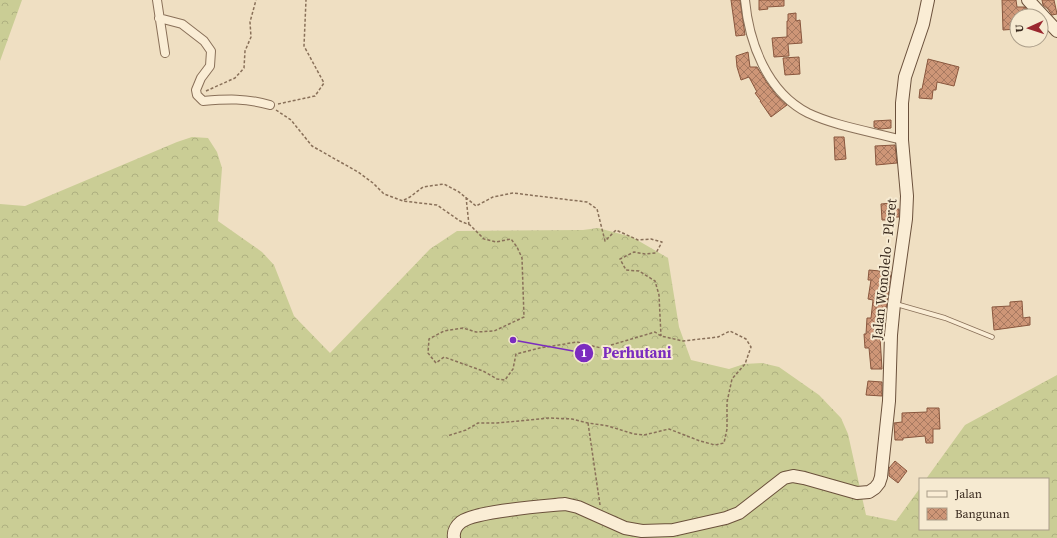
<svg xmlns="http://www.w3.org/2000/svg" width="1057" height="538" font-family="'Source Serif 4',serif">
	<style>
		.forest { fill: url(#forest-crowns) }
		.building { fill: url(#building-cross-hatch); stroke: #89573e }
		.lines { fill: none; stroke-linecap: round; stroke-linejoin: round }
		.lane-casing { stroke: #897059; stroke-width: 5.5 }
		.street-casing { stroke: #897059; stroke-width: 10 }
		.secondary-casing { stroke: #6b513c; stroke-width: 14 }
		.path { stroke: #897059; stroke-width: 1.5; stroke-dasharray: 3 2; stroke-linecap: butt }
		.lane { stroke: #faedd5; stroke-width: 4 }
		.street { stroke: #faedd5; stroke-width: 8 }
		.secondary { stroke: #faedd5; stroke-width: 12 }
		.labels { text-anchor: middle; stroke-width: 4; stroke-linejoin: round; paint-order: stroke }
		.street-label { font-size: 14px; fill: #38291d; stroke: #f6ead1 }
		.leader { fill: none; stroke: #7b2cbf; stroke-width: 1.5 }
		.callout-dot { fill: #7b2cbf; stroke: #f6ead1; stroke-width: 1.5 }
		.mark-label { font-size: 12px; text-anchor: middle; font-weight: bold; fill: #fff }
		.callout-label { font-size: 15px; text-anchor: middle; font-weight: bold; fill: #7b2cbf; stroke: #f6ead1; stroke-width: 4; stroke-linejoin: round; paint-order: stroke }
	</style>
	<defs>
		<pattern id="forest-crowns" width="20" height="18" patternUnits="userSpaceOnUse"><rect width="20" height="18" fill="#cacd95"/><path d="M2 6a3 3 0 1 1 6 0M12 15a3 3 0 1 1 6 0" fill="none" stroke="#aeb080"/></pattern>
		<pattern id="building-cross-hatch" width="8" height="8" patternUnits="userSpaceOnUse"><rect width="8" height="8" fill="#ce9677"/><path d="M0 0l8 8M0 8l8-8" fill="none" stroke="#a87a61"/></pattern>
	</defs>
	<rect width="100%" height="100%" fill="#efdfc2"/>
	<!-- forest -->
	<path class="forest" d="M0,0H22L0,61Z
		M192,137L208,138L217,152L222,168L218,221L262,252L274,265L294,316L330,353L430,249L457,231L583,230L598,228L632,237L668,258L679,327L691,360L729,369L744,364L762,363L779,367L819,395L841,418L848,434L866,515L896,521L920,488V529H1048V479H926L965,425L1057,375V538H0V204L25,206L177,142Z"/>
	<!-- building -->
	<path class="building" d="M731,0H740L745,35L736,36Z
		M759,0H784V6L767,7L768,9L759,10Z
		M1002,0H1016L1017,7H1025L1027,10V16H1017V29L1003,30Z
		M1042,0H1054L1057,14L1052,15L1048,9L1043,5Z
		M796,13V21L800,20L802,43L788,44L789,56L774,57L772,38L787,37V21H788V14Z
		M748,52L750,67H757L767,83L777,96L787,105L771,117L760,101H761L755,93L757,92L749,77L741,80L737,67L736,56Z
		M799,57L800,74L785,75L783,58Z
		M928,59L959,67L954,86L937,82L936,90H933L932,99L919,98L920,89H922Z
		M891,120V128L880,129L874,127V121Z
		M834,137H844L846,159L835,160Z
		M895,145L897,163L876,165L875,146Z
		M891,203V209H899V217H892V220H882L881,204Z
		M869,270L891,272L885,319H879L878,337H880L882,369H871L869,348H865L864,334H866L867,318H871L873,300L868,299L871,280H868Z
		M1022,301L1023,318L1030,317V325L994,330L992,307L1010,306V302Z
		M868,381L882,382V396L866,395Z
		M927,408H939L940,429H933V443H926L925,436L903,438V440H895L894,423L902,422V413L927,412Z
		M895,461L907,471L898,483L889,476V468Z"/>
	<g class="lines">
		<defs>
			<path id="lane" d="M896,304L945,318L992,337"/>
			<path id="street" d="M157,0L165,53
				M745,0C749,43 767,92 808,113C835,126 873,132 902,140
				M159,18L182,24L204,41L211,51L210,66L201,78L196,90L197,95L203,101C227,99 246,98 270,105"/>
			<path id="secondary" d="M1028,0L1057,31
				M454,538C453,532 456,526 461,522C475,511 545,506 565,504L578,507L625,528L642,531L673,530L726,518L739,513L784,478L793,476L804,478L857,493L869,492L875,488L879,483L881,477L889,401L891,335L894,304L906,219L907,196L902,140V103L905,77L923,24L928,0"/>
		</defs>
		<!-- lane casing -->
		<use href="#lane" class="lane-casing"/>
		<!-- street casing -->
		<use href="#street" class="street-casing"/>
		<!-- secondary casing -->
		<use href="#secondary" class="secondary-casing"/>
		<!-- path -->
		<path class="path" d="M206,91L235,78L244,68L245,51L251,37L250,22L256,0
			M278,104L315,96L324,83L304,46L306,0
			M276,110L291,120L312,146L358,172L373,183L384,194L403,201L437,205L460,221L470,225L484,239L496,242L511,239L517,247L522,258L524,317L494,331L476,332L463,328L444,331L429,339L428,353L436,363L444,357L483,371L497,379L505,380L513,369L516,354L540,348L577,342L601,348L655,332L661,336L683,341L718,337L730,331L746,339L751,347L745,364L732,379L727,402V429L724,443L715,445L700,441L669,429L644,435L634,434L608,426L588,423L572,419L550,418L497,423H478L466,430L447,436
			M466,197L469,225
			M404,200L410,197L423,187L444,184L459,192L476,206L493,197L513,193L587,202L597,209L605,241L616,230L638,240L651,239L662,242L656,253L645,254L634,252L620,259L626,270L639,271L655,281L659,295L661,336
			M588,423L600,505"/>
		<!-- lane -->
		<use href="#lane" class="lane"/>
		<!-- street -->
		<use href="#street" class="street"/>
		<!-- secondary -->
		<use href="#secondary" class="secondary"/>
	</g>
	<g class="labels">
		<!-- street labels -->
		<g class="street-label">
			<text transform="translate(884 269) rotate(-84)" y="5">Jalan Wonolelo - Pleret</text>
		</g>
	</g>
	<!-- callouts -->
	<path class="leader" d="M513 340L584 353"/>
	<g class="callout-dot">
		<circle cx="513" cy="340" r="4"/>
		<circle cx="584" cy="353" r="10"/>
	</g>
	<g class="mark-label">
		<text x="584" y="357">1</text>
	</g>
	<g class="callout-label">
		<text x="637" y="358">Perhutani</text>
	</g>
	<!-- legend -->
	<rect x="919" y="478" width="130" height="52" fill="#f6ead1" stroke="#aa9d89"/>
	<rect x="927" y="491" width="20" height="6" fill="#faedd5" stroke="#aa9d89"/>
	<text x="955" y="498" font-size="12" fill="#38291d">Jalan</text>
	<rect x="927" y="508" width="20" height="12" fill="url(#building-cross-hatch)" stroke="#aa9d89"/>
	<text x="955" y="518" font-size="12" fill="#38291d">Bangunan</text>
	<!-- north arrow -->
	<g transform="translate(1029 28) rotate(267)"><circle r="19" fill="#f6ead1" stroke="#aa9d89"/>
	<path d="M0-3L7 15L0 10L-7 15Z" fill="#9a272e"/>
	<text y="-6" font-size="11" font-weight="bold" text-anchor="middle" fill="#38291d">U</text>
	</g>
</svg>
